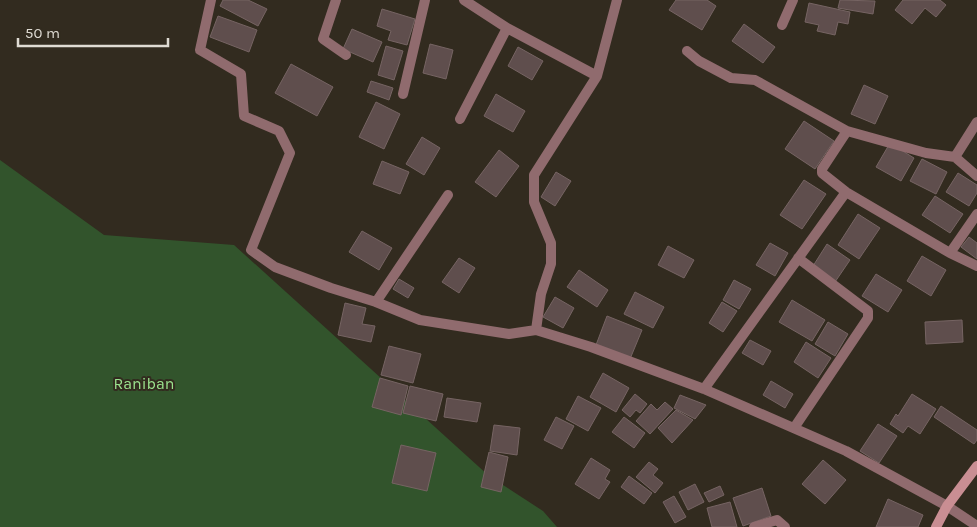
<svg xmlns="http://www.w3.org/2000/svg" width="977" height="527" font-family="Karla,sans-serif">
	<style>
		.green { fill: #32542c }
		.building { fill: #5f4e4d; stroke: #766463 }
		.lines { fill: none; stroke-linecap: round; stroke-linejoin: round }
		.lane { stroke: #906b6e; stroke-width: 10 }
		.street { stroke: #906b6e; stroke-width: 10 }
		.secondary { stroke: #c98e93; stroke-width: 10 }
		.labels { text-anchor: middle; stroke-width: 4; stroke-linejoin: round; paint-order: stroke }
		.park-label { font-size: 16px; fill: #9be38e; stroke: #322b1f }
	</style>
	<rect width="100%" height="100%" fill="#322b1f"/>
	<!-- green -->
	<path class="green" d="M0,160L104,235L234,245L489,476L543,511L557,527H0Z"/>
	<!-- building -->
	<path class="building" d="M223,0H248L267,9L258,26L220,6Z
		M676,0H707L716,6L702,30L669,10Z
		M840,0L875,1L873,14L838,8Z
		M903,0H940L946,5L936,17L925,8L912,24L895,10Z
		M809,3L850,12L848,24L838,22L835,35L817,31L819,25L805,22Z
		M382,9L415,19L407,45L388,40L391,31L377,26Z
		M218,16L257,30L249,52L210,37Z
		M744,24L775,47L763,63L732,41Z
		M352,29L382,42L373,62L343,49Z
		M430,44L453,50L446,79L423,73Z
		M386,46L403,51L394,80L378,75Z
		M518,47L543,61L532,80L508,66Z
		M291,64L333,87L317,116L275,93Z
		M371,81L393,88L389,100L367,92Z
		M864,85L888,96L875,124L851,114Z
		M496,94L525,111L513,132L484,116Z
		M376,102L400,114L384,149L359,137Z
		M804,121L834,141L815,169L785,149Z
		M422,137L440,148L424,175L406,164Z
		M890,143L914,158L901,181L876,167Z
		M499,150L519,166L496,197L475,182Z
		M922,159L947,172L936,194L910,181Z
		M382,161L409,172L400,194L373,184Z
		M556,172L571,181L555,206L541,197Z
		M958,173L977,185V193L969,206L946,192Z
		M804,180L826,194L802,229L780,215Z
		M935,196L963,214L950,233L922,215Z
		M858,214L880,228L859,259L838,245Z
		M362,231L392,248L379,270L349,252Z
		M969,237L977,243V259L961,247Z
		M770,243L788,253L775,276L756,265Z
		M827,244L850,260L835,282L813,266Z
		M668,246L694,260L684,278L658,265Z
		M922,256L946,270L931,296L907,281Z
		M459,258L475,268L459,293L442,282Z
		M579,270L608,290L597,307L567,287Z
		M876,274L902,290L888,312L862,296Z
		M399,279L414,288L408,298L393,289Z
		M734,280L751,289L739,309L723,300Z
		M635,292L664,307L653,328L624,314Z
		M555,297L574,308L563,328L543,317Z
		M792,300L825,320L812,341L779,322Z
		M722,302L737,311L723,332L709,323Z
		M345,303L366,308L362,324L375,326L371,342L338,335Z
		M607,316L642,330L630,359L596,345Z
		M962,320L963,342L926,344L925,322Z
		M828,322L848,334L835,356L815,344Z
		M750,340L771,351L763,365L742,353Z
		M806,342L831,358L818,378L794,362Z
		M389,346L421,354L413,383L381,375Z
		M603,373L629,388L616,412L590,397Z
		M380,378L408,386L401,415L372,407Z
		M771,381L793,394L785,408L763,395Z
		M410,386L443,394L436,421L403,413Z
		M635,394L647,404L640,413L636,410L630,417L622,410Z
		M912,394L936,409L920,434L908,426L903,433L890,424L896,414L898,416Z
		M680,395L706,405L695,419L674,408Z
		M578,396L601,408L588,431L566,419Z
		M447,398L481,403L477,422L444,417Z
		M665,402L673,409L650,434L636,421L651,404L657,410Z
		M941,406L977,430V440L974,444L934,417Z
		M676,410L693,420L672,443L658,428Z
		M556,417L574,426L562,449L544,440Z
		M624,417L645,433L634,448L612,432Z
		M878,424L897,436L879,463L860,451Z
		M494,425L520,428L517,455L490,451Z
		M401,445L436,453L427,491L392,483Z
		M489,452L508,457L501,492L481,487Z
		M591,458L610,470L605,479L610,482L599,499L575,484Z
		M823,460L846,480L825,504L802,484Z
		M649,462L658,469L653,475L663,483L655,493L636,477Z
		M629,476L652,493L644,504L621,487Z
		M695,484L704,502L688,510L679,492Z
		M720,486L724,495L709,502L704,493Z
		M762,488L771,516L743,526L733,498Z
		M674,496L686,517L675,523L663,502Z
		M888,499L923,515L918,527H876Z
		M730,502L737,527H712L707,508Z"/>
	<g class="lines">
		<!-- lane -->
		<path class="lane" d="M754,527L777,520L785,527"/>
		<!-- street -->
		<path class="street" d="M211,0L200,50L241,74L244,116L279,131L290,153L251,250L275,267L331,288L376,302L420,320L509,334L536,330L591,347L704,389L846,451L947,506L977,526
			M336,0L323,39L346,55
			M464,0L507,28
			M782,25L793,0
			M687,51L699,61L731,78L755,80L847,131L926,153L955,157L977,176
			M403,94L425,0
			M460,119L507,28L597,76
			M847,131L822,169V173L846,192L950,253L977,266
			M955,157L977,122
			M950,253L977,214
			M376,302L448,195
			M536,330L541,294L551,264V243L534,202V175L597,76L617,0
			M704,389L846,192
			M794,428L868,318V311L798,258"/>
		<!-- secondary -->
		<path class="secondary" d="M936,527L947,506L977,466"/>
	</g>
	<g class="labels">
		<!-- park labels -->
		<g class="park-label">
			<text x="144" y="389">Raniban</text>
		</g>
	</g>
	<!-- scale -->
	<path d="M18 38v8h150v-8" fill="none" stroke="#dfdbd3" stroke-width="2.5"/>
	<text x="25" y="38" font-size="15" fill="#dfdbd3" stroke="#322b1f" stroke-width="4" paint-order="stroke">50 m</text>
</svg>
